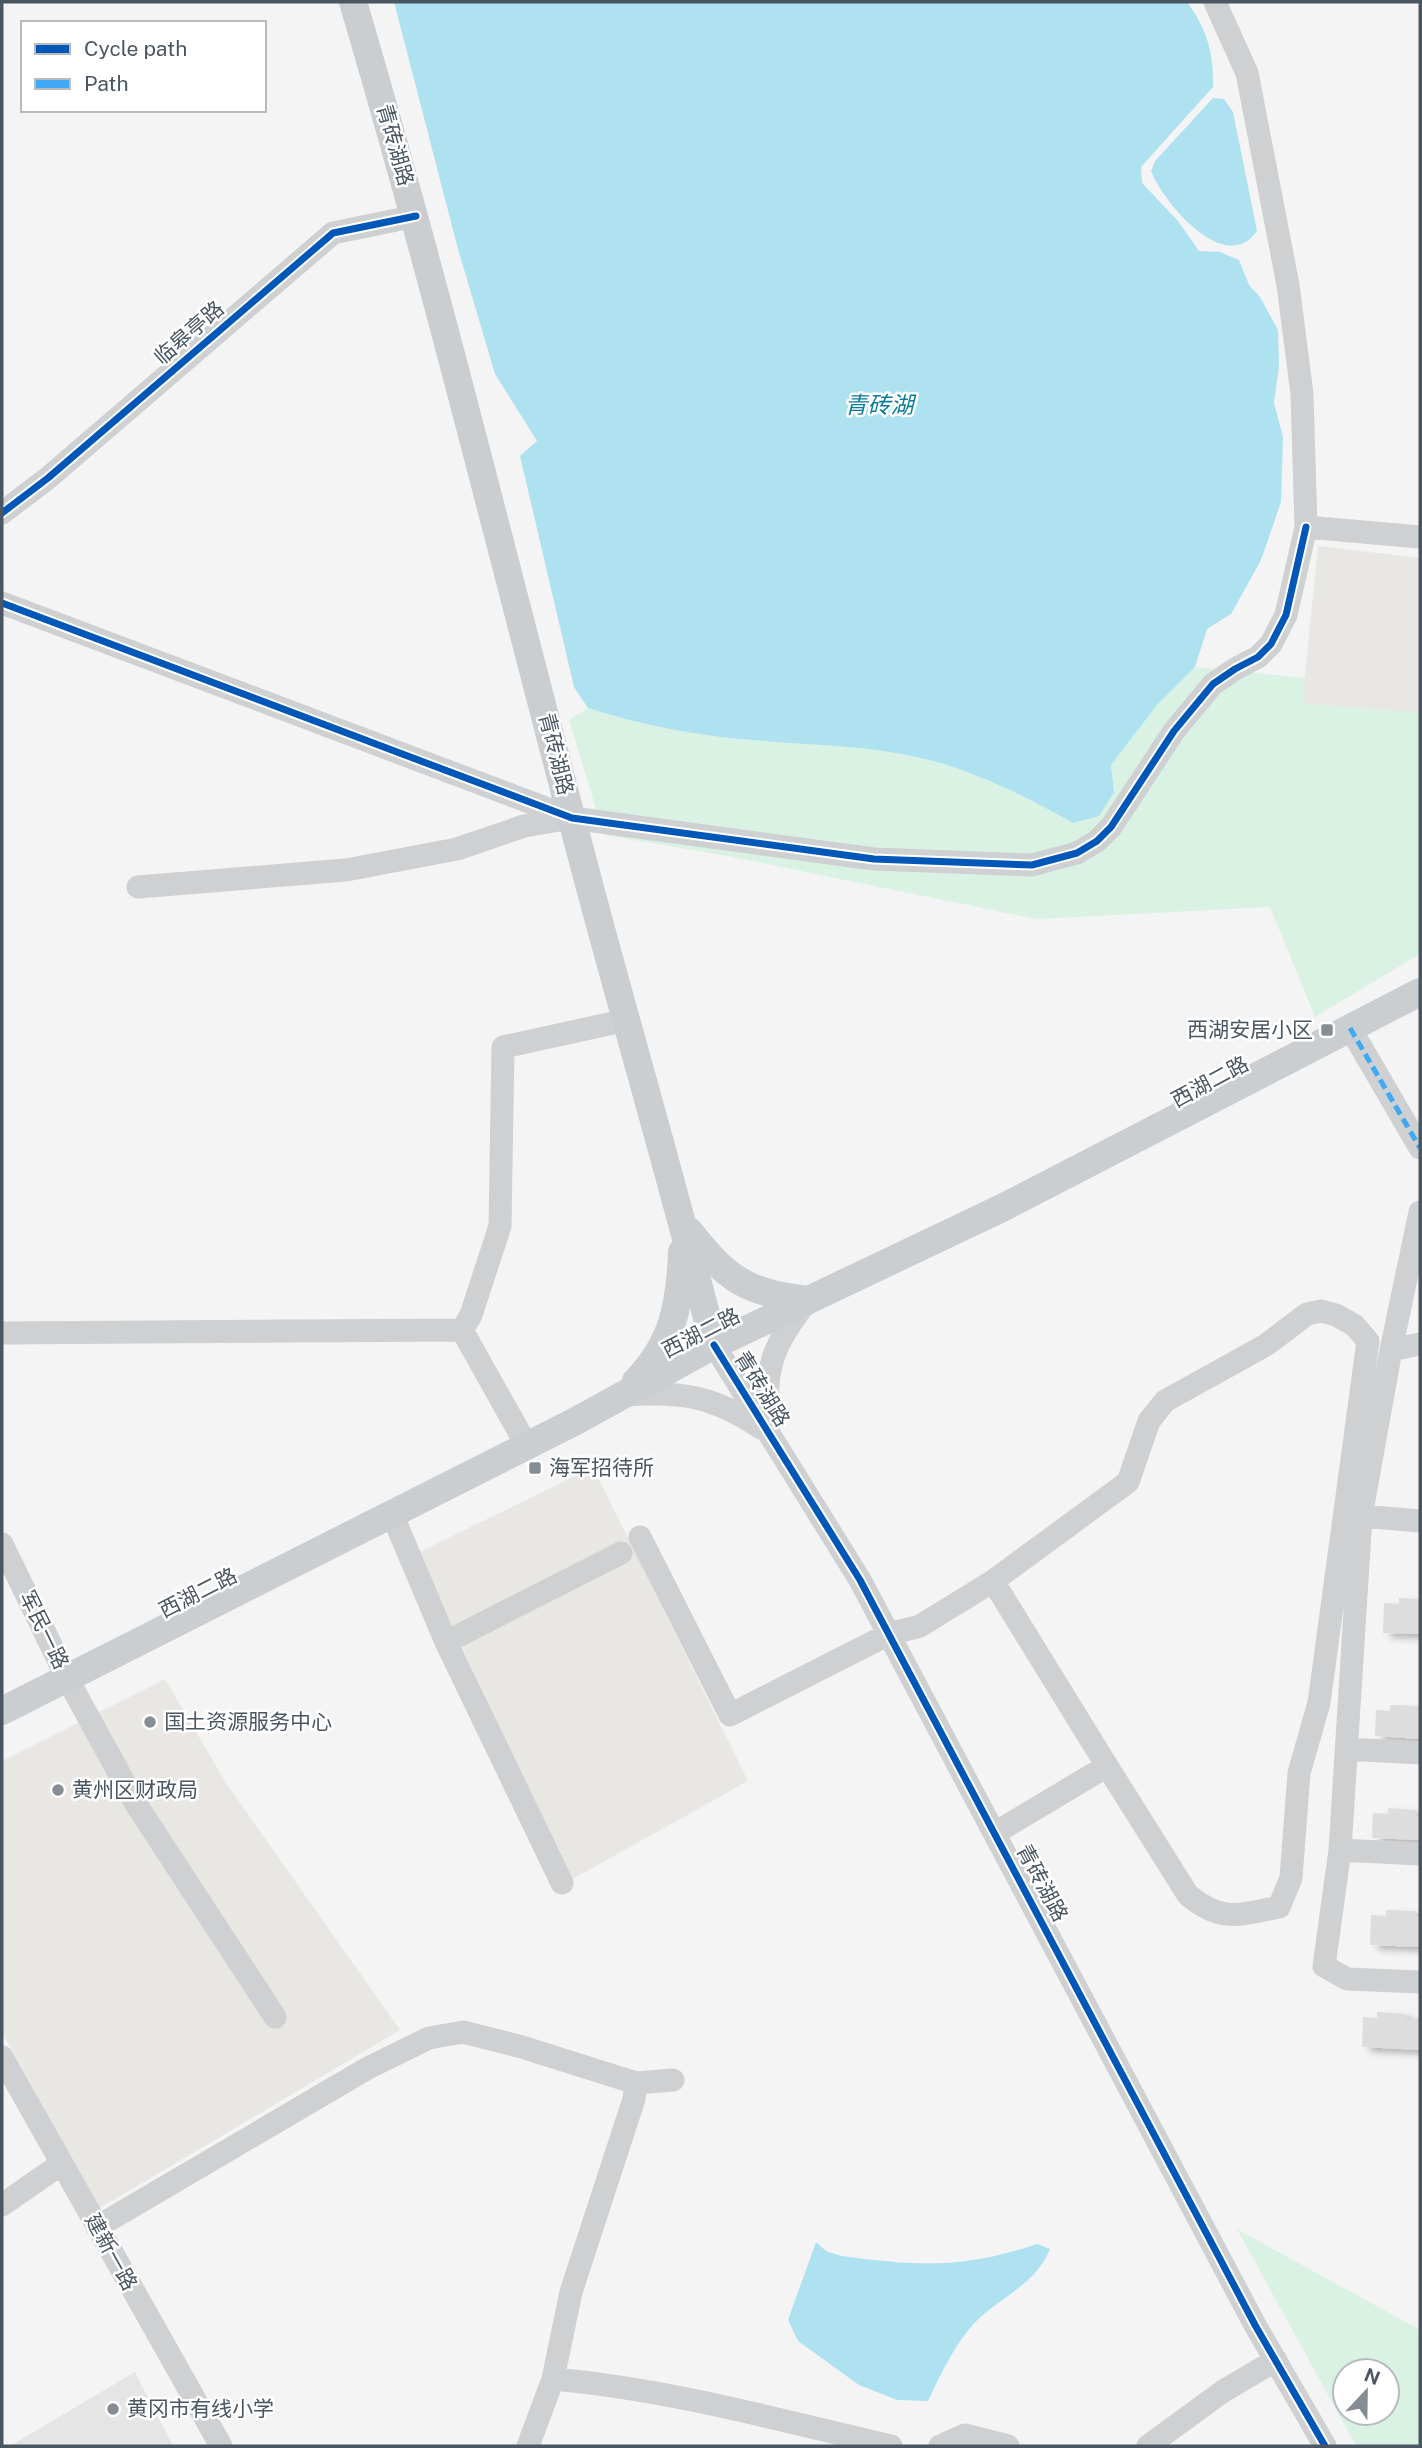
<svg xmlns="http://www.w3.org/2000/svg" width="1422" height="2448" font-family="'Public Sans','Noto Sans SC',sans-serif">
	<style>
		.commercial { fill: #e8e7e3 }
		.education { fill: #e6e5e6 }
		.green { fill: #d9f2e3; fill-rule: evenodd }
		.water { fill: #aee2f0 }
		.building { fill: #ddddde; filter: url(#shadow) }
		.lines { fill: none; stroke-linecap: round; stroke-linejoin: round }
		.minor { stroke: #ced0d2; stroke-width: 23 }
		.major { stroke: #caced1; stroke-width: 28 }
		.quiet { stroke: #3fa9f5; stroke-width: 5; stroke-dasharray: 10 5; stroke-linecap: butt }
		.cycleway-casing { stroke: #fff; stroke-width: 11 }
		.cycleway { stroke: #0057b8; stroke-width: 7 }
		.poi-dot { fill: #868d94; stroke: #fff; stroke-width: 2.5 }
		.labels { text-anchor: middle; stroke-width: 5; stroke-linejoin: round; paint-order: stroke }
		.street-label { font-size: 21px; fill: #4a5661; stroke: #fff }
		.poi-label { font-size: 21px; fill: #4a5661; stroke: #fff; text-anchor: start }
		.water-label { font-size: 23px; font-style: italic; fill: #0c7c9b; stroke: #fff }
	</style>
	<defs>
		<filter id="shadow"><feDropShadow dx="8" dy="4.5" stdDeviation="3.5" flood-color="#0004"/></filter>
	</defs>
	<rect width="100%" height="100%" fill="#f4f4f4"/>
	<!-- commercial -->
	<path class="commercial" d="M1318,546L1420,558V713L1302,704Z
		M593,1467L748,1781L571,1880L418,1553Z
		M165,1679L226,1783L400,2030L100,2208L2,2032V1761Z"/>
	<!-- education -->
	<path class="education" d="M135,2372L173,2446H10Z"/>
	<!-- green -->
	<path class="green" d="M1195,667L1305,678L1303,704L1420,713V954L1315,1017L1270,907L1037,919L728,856L604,835L569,720L588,708C638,723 689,734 740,739C800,745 862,744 921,758C974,770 1026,797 1073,823L1114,792L1111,765L1157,705Z
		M1237,2229L1420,2330V2446H1356ZM1345,2371H1387V2413H1345Z"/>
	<!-- water -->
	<path class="water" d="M394,2H1187C1207,29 1214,54 1213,87L1141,167L1142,183L1178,221L1199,251L1220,252L1239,260L1249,285L1260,297L1278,330L1279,366L1274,403L1283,437L1281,502L1261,560L1231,614L1207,629L1195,667L1157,705L1111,765L1114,792L1099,816L1073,823C1026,797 974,770 921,758C862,744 800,745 740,739C689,734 638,724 588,708L574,687L520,456L537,441L495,374L458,249Z
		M1213,98L1224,99L1233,112L1257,231C1225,277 1163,202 1151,171L1155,161Z
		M816,2242L826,2251L841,2256C918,2266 962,2269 1037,2244L1050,2249C1037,2281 1009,2293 984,2314C958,2336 942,2372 928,2401L897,2400L859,2385L798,2341L788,2320Z"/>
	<!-- building -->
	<path class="building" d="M1399,1598L1420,1599V1634L1383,1633L1384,1603L1399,1604Z
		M1390,1705L1419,1706L1420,1739L1375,1736L1376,1710L1390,1711Z
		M1388,1808L1416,1810V1815H1420V1840L1372,1838L1373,1813L1388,1814Z
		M1386,1910L1415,1911V1916H1420V1947L1370,1945L1371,1915L1386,1916Z
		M1377,2012L1406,2014V2019H1420V2050L1362,2047L1363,2017L1377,2018Z"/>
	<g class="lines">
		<!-- minor -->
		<path class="minor" d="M1215,2L1247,73L1288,285L1302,394L1306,527L1420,537
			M2,513L48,478L333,233L416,216
			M2,603L572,818L874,859L1032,865L1077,853L1097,841L1111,827L1174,731L1213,684L1235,669L1258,657L1271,644L1286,615L1306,527
			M138,887L346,870L457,849L524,826L572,818
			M1350,1028L1420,1148
			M1420,1212L1391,1350L1361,1516L1340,1850L1324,1966L1347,1979L1420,1982
			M462,1330L527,1446
			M2,1333L462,1330L471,1315L500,1226L503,1047L627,1020
			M714,1345L860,1580L1255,2325L1325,2446
			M1391,1350L1420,1344
			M625,1395C682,1391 713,1396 761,1428
			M768,1429C765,1367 770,1349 808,1300
			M392,1514L446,1642L562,1883
			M1361,1516L1420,1521
			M640,1537L730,1715L889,1634L920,1626L993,1581L1128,1482L1149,1421L1165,1401L1266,1345L1307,1314L1321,1311L1336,1315L1354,1325L1368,1341L1319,1703L1299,1773L1291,1878L1279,1907C1239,1915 1222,1923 1188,1895L1107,1766L995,1833
			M2,1544L67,1678L136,1804L275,2017
			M993,1581L1107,1766
			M446,1642L621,1553
			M1347,1749L1420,1753
			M1340,1850L1420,1854
			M2,2057L221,2446
			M2,2205L61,2164
			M97,2227L368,2068L429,2038L463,2032L522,2047L636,2083L673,2080
			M553,2379C667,2389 779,2420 891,2446
			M528,2446L553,2379L571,2292L634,2099L636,2083
			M940,2446L965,2435L1008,2446
			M1148,2446L1222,2392L1276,2360"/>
		<!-- major -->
		<path class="major" d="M353,2C441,299 513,600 593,899C633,1048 676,1195 714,1345
			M689,1231C728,1280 745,1292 808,1300
			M636,1381C673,1343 680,1305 682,1252
			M2,1711L574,1422L714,1345L1002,1208L1420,992"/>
		<!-- quiet -->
		<path class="quiet" d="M1350,1028L1420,1148"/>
		<defs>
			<path id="cycleway" d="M2,513L48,478L333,233L416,216
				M2,603L572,818L874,859L1032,865L1077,853L1097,841L1111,827L1174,731L1213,684L1235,669L1258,657L1271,644L1286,615L1306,527
				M714,1345L860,1580L1255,2325L1325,2446"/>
		</defs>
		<!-- cycleway casing -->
		<use href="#cycleway" class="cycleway-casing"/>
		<!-- cycleway -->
		<use href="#cycleway" class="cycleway"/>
	</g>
	<!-- markers -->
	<g class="poi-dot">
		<rect x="1320" y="1023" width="14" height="14" rx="3.5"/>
		<rect x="528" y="1461" width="14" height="14" rx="3.5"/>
		<circle cx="150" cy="1722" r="7"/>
		<circle cx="58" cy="1790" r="7"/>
		<circle cx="113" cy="2409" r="7"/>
	</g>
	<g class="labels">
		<!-- street labels -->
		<g class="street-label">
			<text transform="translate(395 145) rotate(74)" y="7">青砖湖路</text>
			<text transform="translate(189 333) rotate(-41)" y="7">临皋亭路</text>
			<text transform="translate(556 754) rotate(76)" y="7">青砖湖路</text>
			<text transform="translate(1210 1082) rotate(-28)" y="7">西湖二路</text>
			<text transform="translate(701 1333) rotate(-27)" y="7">西湖二路</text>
			<text transform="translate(762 1389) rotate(58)" y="7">青砖湖路</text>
			<text transform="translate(198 1593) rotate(-27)" y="7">西湖二路</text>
			<text transform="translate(44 1630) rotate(64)" y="7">军民一路</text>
			<text transform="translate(1042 1883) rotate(62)" y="7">青砖湖路</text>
			<text transform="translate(111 2252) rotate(61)" y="7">建新一路</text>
		</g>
		<!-- poi labels -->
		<g class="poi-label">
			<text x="1313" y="1037" text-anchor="end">西湖安居小区</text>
			<text x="549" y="1475">海军招待所</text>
			<text x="164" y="1729">国土资源服务中心</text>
			<text x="72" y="1797">黄州区财政局</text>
			<text x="127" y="2416">黄冈市有线小学</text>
		</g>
		<!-- water labels -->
		<g class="water-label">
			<text x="879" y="413">青砖湖</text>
		</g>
	</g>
	<!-- border -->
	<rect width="1422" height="2448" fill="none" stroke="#4a5661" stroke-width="7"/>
	<!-- legend -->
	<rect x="21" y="21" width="245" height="91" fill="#ffffff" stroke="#b7bbc0" stroke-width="2"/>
	<rect x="35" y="44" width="35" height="10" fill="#0057b8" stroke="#b7bbc0" stroke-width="2"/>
	<text x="84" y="56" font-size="21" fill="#4a5661">Cycle path</text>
	<rect x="35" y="79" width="35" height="10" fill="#3fa9f5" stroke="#b7bbc0" stroke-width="2"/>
	<text x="84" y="91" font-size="21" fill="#4a5661">Path</text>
	<!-- north arrow -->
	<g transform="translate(1366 2392) rotate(22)"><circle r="33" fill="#ffffff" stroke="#b7bbc0" stroke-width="2"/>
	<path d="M0-5L12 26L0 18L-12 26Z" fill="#868d94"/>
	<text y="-10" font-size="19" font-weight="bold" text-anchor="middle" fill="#4a5661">N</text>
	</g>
</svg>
